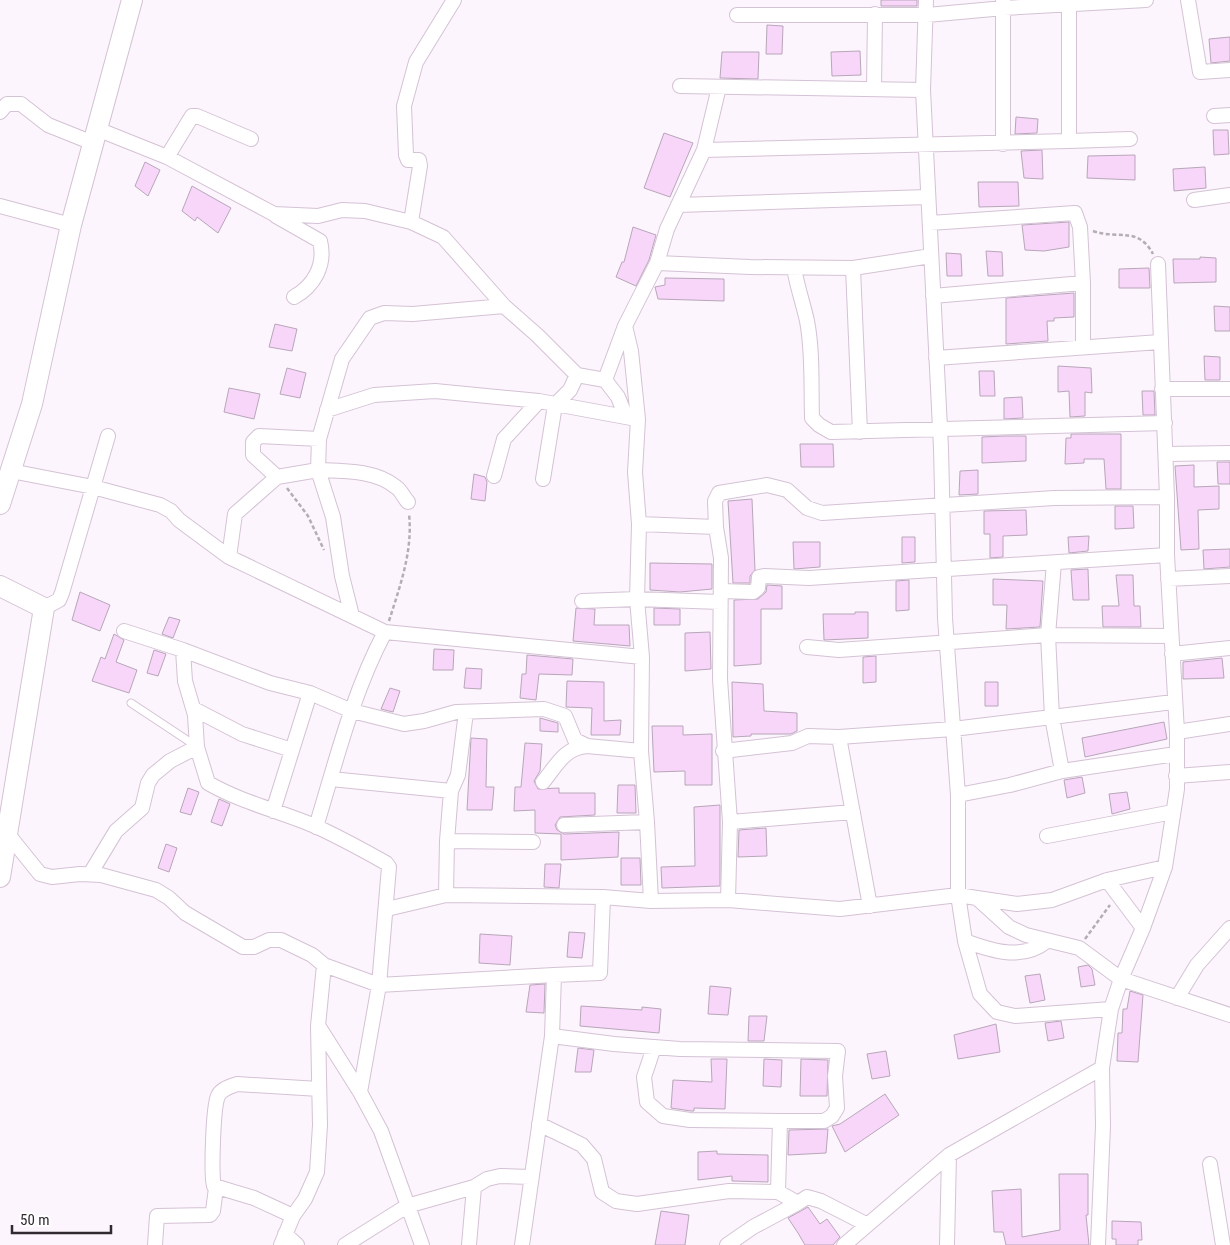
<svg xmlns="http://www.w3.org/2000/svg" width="1230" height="1245" font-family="'Roboto Condensed',sans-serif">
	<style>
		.building { fill: #f7d6f9; stroke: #b8a6b9 }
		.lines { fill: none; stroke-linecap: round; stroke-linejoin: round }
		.lane-casing { stroke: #d4c2d5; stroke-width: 9 }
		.street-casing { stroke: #d4c2d5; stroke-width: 16 }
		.secondary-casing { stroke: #d4c2d5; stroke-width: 22 }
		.path { stroke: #b5adb5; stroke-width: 2.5; stroke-dasharray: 4 2.5; stroke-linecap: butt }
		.lane { stroke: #fff; stroke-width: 7 }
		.street { stroke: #fff; stroke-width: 14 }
		.secondary { stroke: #fff; stroke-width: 20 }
	</style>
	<rect width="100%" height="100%" fill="#fdf5fd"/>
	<!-- building -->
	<path class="building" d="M881,0H917V6H881Z
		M767,25L783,26L782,54H766Z
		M1230,37V61L1211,63L1209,39Z
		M860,51L861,75L832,76L831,52Z
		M722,52H759L758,79L720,78Z
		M1016,117L1038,119L1037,133L1015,134Z
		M1213,130H1228L1229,154L1214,155Z
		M664,133L693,143L670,197L644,188Z
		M1042,150L1043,179L1024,178L1021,151Z
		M1135,155V180L1087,178L1088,156Z
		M145,162L160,170L148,196L135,186Z
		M1205,167L1206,188L1174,191L1173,169Z
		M978,182H1018L1019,206L979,207Z
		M192,186L231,208L218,233L197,217L195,221L182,211Z
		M1069,222V247L1044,251L1025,250L1022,225Z
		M633,227L656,235L649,260L636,286L616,277L622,262H624Z
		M986,251L1002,252L1003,276H988Z
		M946,253L961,254L962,276H947Z
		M1200,257L1216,258V282L1174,283L1173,259H1200Z
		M1149,268L1150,288H1119V269Z
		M665,278L724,279V301L658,299L655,287L665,285Z
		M1074,293V317L1054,318V321H1047L1048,341L1006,344V298Z
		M1214,306L1230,307V331H1215Z
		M275,324L297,329L292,351L269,347Z
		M1204,356L1220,357V380H1205Z
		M1058,366L1091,368L1092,393L1085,392V416L1070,417L1069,391L1058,392Z
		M287,368L306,373L300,398L280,394Z
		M979,371H994L995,396H980Z
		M229,388L260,394L254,419L224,412Z
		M1142,391H1154L1155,415H1143Z
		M1022,397L1023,418L1004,419V398Z
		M1071,434H1121V489H1106L1104,459H1084V463L1065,464L1066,438H1071Z
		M1004,436H1026V461L982,463V437Z
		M800,444H833L834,467H801Z
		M1217,462H1230V484H1218Z
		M1194,465V487L1219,486V509L1198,510L1199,549L1181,550L1175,466Z
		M978,470V494L959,495L960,471Z
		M474,474L485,477L487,482L485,501L471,499Z
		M752,499L755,570L750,576V583H733L728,501Z
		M1115,506H1133L1134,528L1115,529Z
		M1026,510L1027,535L1003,536V557L990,558V534H984V511Z
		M1089,536L1088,551L1069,553L1068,537Z
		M902,537H915V562L902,563Z
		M793,542H820V567L794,569Z
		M1230,549V567L1204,569L1203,550Z
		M650,563L712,564V589L680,592L650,590Z
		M1088,569L1089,600H1073L1071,570Z
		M1116,575H1133L1134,606H1140L1141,627H1103L1102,606H1119Z
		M993,579L1043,581L1040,627L1006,629L1007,605H993Z
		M909,580V610L896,611V581Z
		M767,585L782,586V609H761V664L734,666V600L758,599L766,592Z
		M80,592L110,605L100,631L72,620Z
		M576,608L595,609L594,625H629L630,646L573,641Z
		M654,608L680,609V625H654Z
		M855,612H868V638L824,640L823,614H855Z
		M169,617L180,620L173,638L162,634Z
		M710,632L711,669L685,671V633Z
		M114,634L124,640L116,662L137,670L129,693L92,681L101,657L105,659Z
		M434,649L454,650L453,670H433Z
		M154,650L166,654L158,676L147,673Z
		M527,655L573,659L572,675L539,674L536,700L520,698L522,674H526Z
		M876,656V682L863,683V657Z
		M1222,658L1224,678L1183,679V662Z
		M466,668L482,669L481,689L464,688Z
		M567,681L604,682V721L621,720L620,735H591L592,708L566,707Z
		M732,682L763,684L764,711L797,713V731L791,734H751V736L733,737Z
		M985,682H998V706H985Z
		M390,688L400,691L393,712L381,709Z
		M540,718L558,723V732L540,731Z
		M1164,722L1167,739L1085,757L1082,738Z
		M652,726H683V735L712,734V785H685V771L654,772Z
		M471,738L487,739L486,787H494L492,810H467Z
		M525,743L542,744L540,771L534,781L538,789L559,788V793H595V815L560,817L555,825L557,830L564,834L619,832L618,857L561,860V834L535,833V810L514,811L515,787H521Z
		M1082,777L1085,793L1067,798L1064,780Z
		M618,785H635L636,813H617Z
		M188,788L199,792L191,815L180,812Z
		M1127,792L1130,809L1112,814L1109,794Z
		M219,799L230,804L222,826L211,822Z
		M720,805V886L662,888L661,867L695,866L694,807Z
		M766,828L767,856L738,857L739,830Z
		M166,844L177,848L169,872L158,868Z
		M621,858H640L641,885H621Z
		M545,864H561L559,888L544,887Z
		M569,932L585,933L582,958L567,957Z
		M480,934L512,936L510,965L479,963Z
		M1088,965L1092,969L1095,985L1081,987L1078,967Z
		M1040,974L1045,1000L1030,1003L1025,976Z
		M545,984L544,1013L526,1012L530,985Z
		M710,986L731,988L728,1015L708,1014Z
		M1130,991L1143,995L1138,1062L1117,1061L1118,1033H1122L1123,1009H1127Z
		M581,1006L642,1010V1007L661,1009L659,1033L580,1026Z
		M749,1016H767L764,1041H748Z
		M1061,1021L1064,1038L1048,1041L1045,1023Z
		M996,1024L1000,1052L958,1059L954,1035Z
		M578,1048L594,1050L591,1072H575Z
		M886,1051L890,1076L872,1079L867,1054Z
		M711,1059H727L725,1109L694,1108V1111H691L671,1108L673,1080L712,1082Z
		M764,1059L782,1060L781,1087L763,1086Z
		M801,1059L828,1060L827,1096H800Z
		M885,1094L899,1115L845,1152L832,1126L840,1124Z
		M828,1129L826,1153L788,1155L789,1130Z
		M717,1151V1154L768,1155V1182L732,1181V1176L698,1180V1152Z
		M1059,1174H1088V1215H1086L1089,1245H1006L1003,1232H994L992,1191L1021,1189L1022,1237L1060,1230Z
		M808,1207L820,1224L827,1219L840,1237L833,1245H805L798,1233L788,1218Z
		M661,1211L689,1215L685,1245H655Z
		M1112,1221L1141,1222L1142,1240H1138V1245H1116V1239H1112Z"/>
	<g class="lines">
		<defs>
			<path id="lane" d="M131,703L196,746"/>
			<path id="street" d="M926,0L923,90L941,448L945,618L958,795V895L965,941L980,994L997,1012L1015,1016L1111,1009
				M1188,0L1200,72L1230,70
				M737,15H927L1004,8L1146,0
				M680,86L923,90
				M874,89L875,14
				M0,112L7,104H21L48,125L93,143
				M1214,116L1230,115
				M97,129L167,157L274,214L318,216L342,210L365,211L411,222L443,237L504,306L537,335L577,375L605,380L618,397L626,417
				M1069,141L1130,139
				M1003,144V0
				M704,150L1069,141V0
				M167,157L192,116H197L251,139
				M1194,200L1230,195
				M678,205L928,197
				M0,206L71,225
				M276,216L320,241C326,265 314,286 294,297
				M411,222L420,166L419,160H408L406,155L404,106L416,62L454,0
				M930,223L1075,213L1080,227L1083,283L933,296
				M657,263L750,267L853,268L931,256
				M794,268C797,286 803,303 807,321C813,352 811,386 812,418L819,425L831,432L1165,423
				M853,268L860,432
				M1083,283V347
				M936,358L1160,342
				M605,380L625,326L657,263L667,229L704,150L719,87
				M1162,389H1230
				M327,410L374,395L435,391L539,401L631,418
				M319,439L259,436L253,442V455L277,477L318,470L333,517L342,576L352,616
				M1166,454L1230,453
				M11,471L93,487L160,505L171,511L179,520L229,557L385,632L642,657
				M494,476L504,439L539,401
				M543,479L555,405L570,390L577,375
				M408,502C404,498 401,490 396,487C375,470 343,471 318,470L319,439L342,359L370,318L384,313L413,314L504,306
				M639,524L716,527L721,558L720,679L730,822L728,900
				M716,527L715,501L719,493L767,485L787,490L807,508L822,513L1054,498L1167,497
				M229,557L235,514L277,477
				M1054,563L1048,635L1052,717L1173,702
				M1168,579L1230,576
				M721,591L753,592L758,588L759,577L764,576L809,578L1167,555
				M582,601L637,599L720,602
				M44,608L59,600L62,593L108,436
				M124,631L183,650L270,683L310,693L352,711L404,724L424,721L456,712L544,709L565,716L575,740L587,746L641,751
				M807,647L839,650L1048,635L1171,636
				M183,650L185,681L195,715L197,747L208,783C241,802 279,811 315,826C339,837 363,850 386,863L389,867L379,985L360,1092
				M1172,654L1230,648
				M194,709L242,734L292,750
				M1177,732L1230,724
				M839,737L870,906
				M723,751L792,743L808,736L839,737L953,729L1052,717L1062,771L1010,785L958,795
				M1062,771L1176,754
				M1176,776L1230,772
				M331,779L451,791L458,775L466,712
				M543,782C557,765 564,748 587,746
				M273,811L310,693
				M647,822L651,901
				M730,822L853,812
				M564,825L647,822L641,751L642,657L637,599L639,524L635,472L638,419L631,351L625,326
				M316,827C336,761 353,692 385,632
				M7,833L40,874L52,877L80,874L101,875L156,890L169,898L185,913L243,947H254L269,940H281L312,955L324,965L379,985L554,975
				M1047,836L1173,812
				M447,841L533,842
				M90,874L116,831L142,808L148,783L153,775L170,761L197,747
				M1107,880L1143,928
				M446,895L447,841L451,791
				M977,898L1017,904L1052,900L1107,880L1165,867
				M387,909L446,895L603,897L651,901L728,900L840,909L958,895L977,898L1009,927L1026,935L1079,948L1121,979L1230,1015
				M965,941C992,951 1022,961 1047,941
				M1177,998L1197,965L1230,928
				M319,1027L360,1092L381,1131L422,1245
				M552,1036L614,1044L680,1049L838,1051L835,1076L837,1108L832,1116L824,1121H780L778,1192
				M654,1047L644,1077L647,1102L663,1116L690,1120L780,1121
				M539,1124L582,1145L594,1159L602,1192L616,1201L637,1204L729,1191L778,1192L798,1203L807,1197L821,1201L866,1224
				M1210,1164L1223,1245
				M293,1216L254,1198L214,1186C211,1175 213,1107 218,1096C221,1089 229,1087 237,1084L319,1089
				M285,1234L297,1245
				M155,1245L157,1216L210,1215L213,1211L216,1188
				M281,1245L293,1216L305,1199L317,1172L320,1125L318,1026L324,965
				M345,1245L407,1206L474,1187L487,1179L500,1176L531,1177
				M469,1245L474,1187
				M522,1245L552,1036L554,975L600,973L603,897
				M727,1245L753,1227L798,1203
				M844,1245L949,1155L1102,1068
				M947,1245L949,1155
				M1098,1245L1103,1126L1102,1068L1111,1009L1121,979L1143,928L1165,867L1177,789V732L1167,555V497L1158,264"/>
			<path id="secondary" d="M0,504L32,404L71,225L132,0
				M0,586L44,608L0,877"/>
		</defs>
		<!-- lane casing -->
		<use href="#lane" class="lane-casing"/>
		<!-- street casing -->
		<use href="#street" class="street-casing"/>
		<!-- secondary casing -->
		<use href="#secondary" class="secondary-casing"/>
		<!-- path -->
		<path class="path" d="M1093,231C1119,240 1138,226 1153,254
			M287,488L308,516L324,550
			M389,621C400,586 413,551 409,514
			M1085,939L1110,905"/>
		<!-- lane -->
		<use href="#lane" class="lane"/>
		<!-- street -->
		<use href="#street" class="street"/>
		<!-- secondary -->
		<use href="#secondary" class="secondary"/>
	</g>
	<!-- scale -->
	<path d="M12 1225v8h99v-8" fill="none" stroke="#312a31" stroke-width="2.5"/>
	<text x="20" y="1225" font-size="15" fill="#312a31" stroke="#ffffff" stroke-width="4" paint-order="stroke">50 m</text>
</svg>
